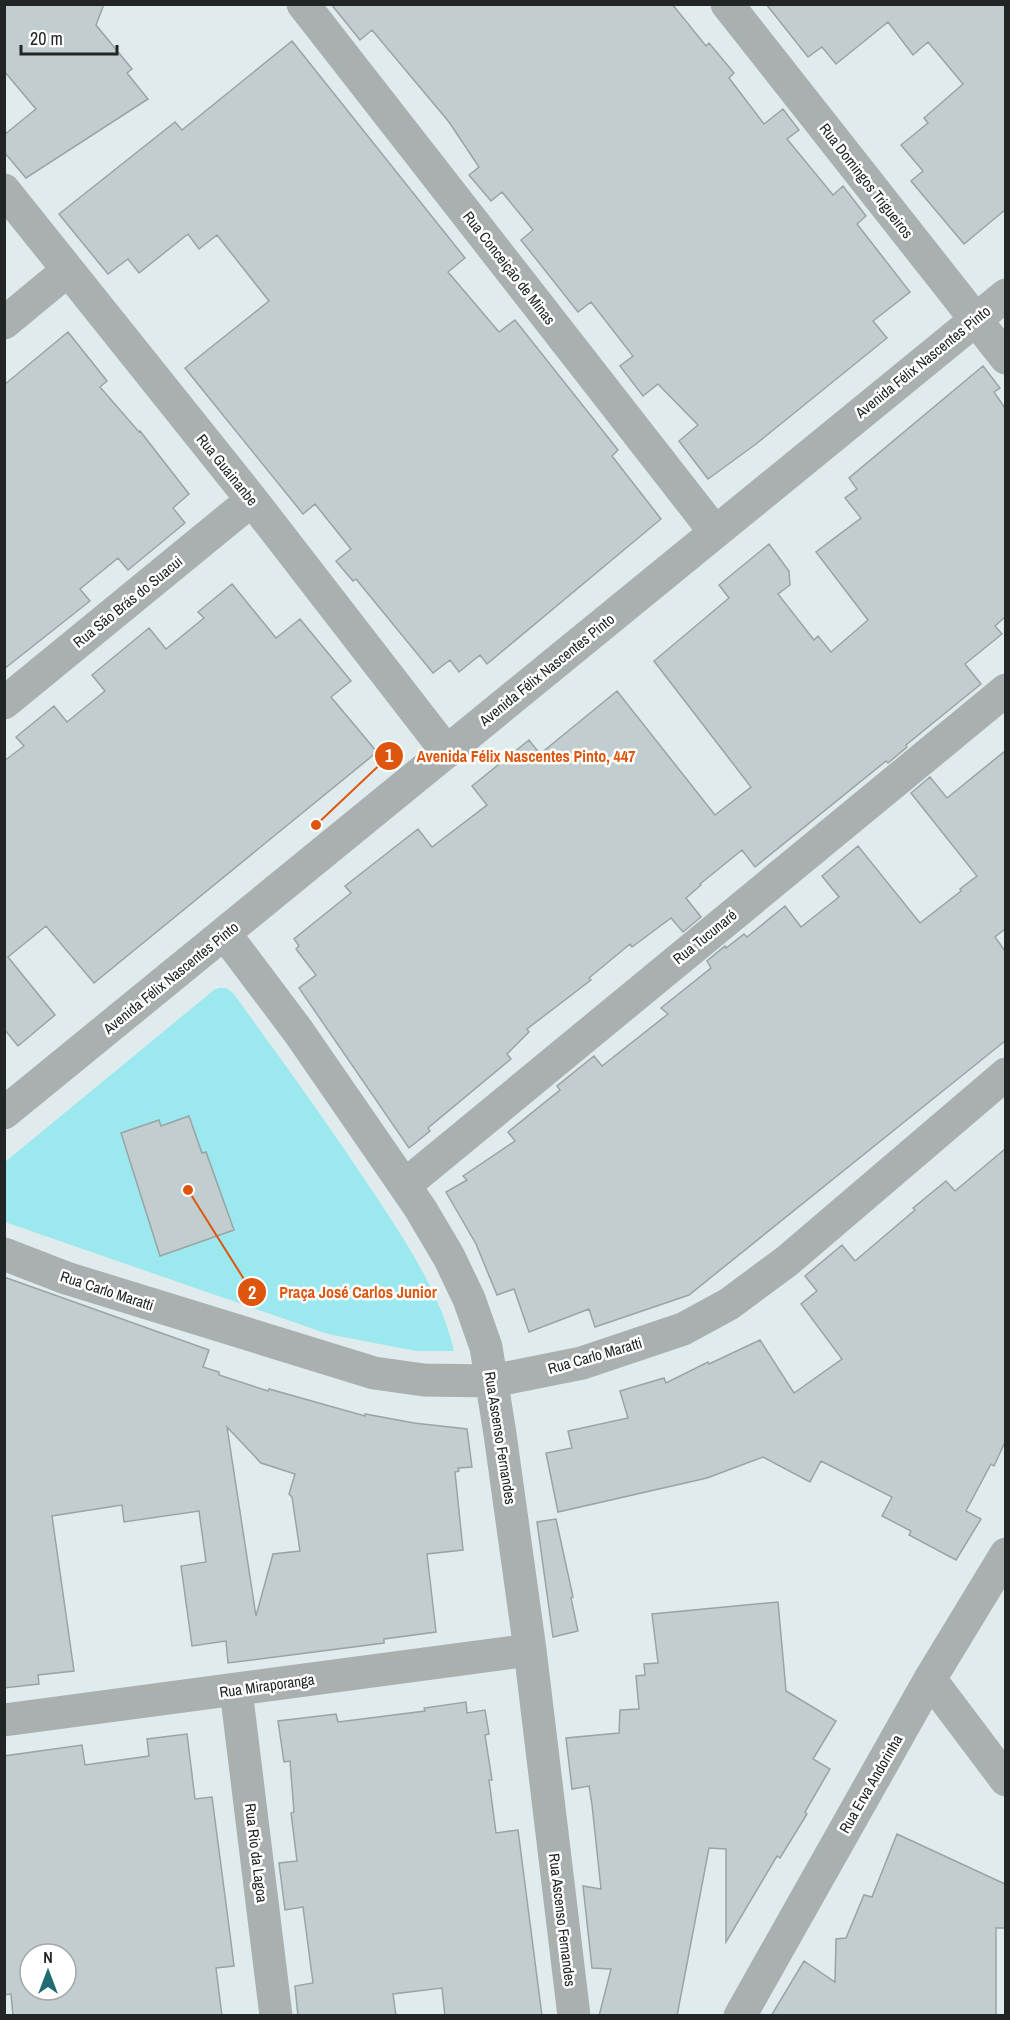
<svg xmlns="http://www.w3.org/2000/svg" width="1010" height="2020" font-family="'Archivo Narrow',sans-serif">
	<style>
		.green { fill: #9ce8ef }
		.building { fill: #c1cdce; stroke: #99a4a5; stroke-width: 1.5; fill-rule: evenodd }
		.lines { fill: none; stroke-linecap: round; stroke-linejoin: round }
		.minor { stroke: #aaafaf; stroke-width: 33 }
		.labels { text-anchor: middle; stroke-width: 5; stroke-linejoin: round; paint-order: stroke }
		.street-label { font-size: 15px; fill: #212526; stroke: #fff }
		.leader { fill: none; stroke: #de560d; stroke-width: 2 }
		.callout-dot { fill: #de560d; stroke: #fff; stroke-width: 2 }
		.mark-label { font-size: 18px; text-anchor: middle; font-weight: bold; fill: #fff }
		.callout-label { font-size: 16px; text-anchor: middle; font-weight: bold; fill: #de560d; stroke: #fff; stroke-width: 5; stroke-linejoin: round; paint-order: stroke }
	</style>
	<rect width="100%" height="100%" fill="#dfebec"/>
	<!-- green -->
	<path class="green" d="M219,988H226L233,993C281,1059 329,1125 373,1192C405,1240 441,1294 454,1351H416L328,1334L5,1222V1162L214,990Z"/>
	<!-- building -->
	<path class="building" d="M4,4H104L96,25L132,69L127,73L148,99L26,178L4,152V135L36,109L4,71Z
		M331,4H672L706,46L709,43L734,73L729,78L764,124L783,109L799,130L787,139L833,195L843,186L866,216L857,224L910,292L873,321L887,338L756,444L708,479L679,441L698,425L658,384L643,396L620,366L633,356L591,302L578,312L521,240L533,230L502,192L491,201L469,175L479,167L449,122L372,30L360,40Z
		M766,4H1005V210L964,244L911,181L923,171L901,145L928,123L924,118L963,84L928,42L913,55L888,22L836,64L822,47L808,57Z
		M292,41L465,258L448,272L499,332L515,320L618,450L612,456L661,519L487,664L480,655L459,672L450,660L433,673L356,579L353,581L336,561L351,549L315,504L303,514L185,368L269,301L217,235L199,249L188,234L139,273L128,259L108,274L59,214L175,122L182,130Z
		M68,332L107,381L100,387L139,432L140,431L189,494L173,508L185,523L128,570L118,558L80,589L90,601L4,669V385Z
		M983,366L1000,388L994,392L1005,408V617L995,626L1002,634L965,664L981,684L906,745L907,747L888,763L886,761L755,867L742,850L700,884L701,885L686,898L701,917L683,932L671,918L632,947L630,944L589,978L591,980L527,1029L529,1032L507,1054L511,1059L428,1128L430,1131L409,1148L299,988L316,975L296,949L299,946L294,939L351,893L345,886L418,829L432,847L487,805L472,786L529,740L540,754L617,691L715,815L751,787L654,661L729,598L719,585L769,544L789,571L790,585L778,594L814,640L818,636L831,652L868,620L816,552L861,518L845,498L857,489L849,478Z
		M232,584L276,638L300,619L351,681L331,697L377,752L94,983L46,926L8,957L55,1015L18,1046L4,1029V761L24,746L16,737L54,706L67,722L105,691L92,675L149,628L166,649L204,618L198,612Z
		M1005,751V929L995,937L1005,951V1041L689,1295L595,1327L589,1309L529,1332L514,1289L497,1295L476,1244L446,1192L467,1180L463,1176L515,1141L508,1132L560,1090L557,1086L594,1056L602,1066L668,1014L661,1008L711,968L707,961L725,946L726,948L744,934L747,937L785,906L801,927L839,897L822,876L858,846L920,923L961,891L960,889L977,876L911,793L930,777L947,798Z
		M189,1116L202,1153L206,1152L234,1230L160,1256L121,1133L159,1120L161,1126Z
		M1005,1149V1442L994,1466L991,1464L966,1511L981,1519L956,1560L909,1535L911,1531L882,1516L892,1497L821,1461L810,1482L763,1457L707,1478L558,1512L546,1453L572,1448L568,1431L628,1418L620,1391L664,1378L666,1383L708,1362L709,1364L760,1340L794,1393L842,1359L801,1304L817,1291L805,1276L842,1245L855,1261L915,1210L913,1208L946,1181L955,1191Z
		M4,1277L209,1350L203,1367L219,1372V1375L268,1391L269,1389L365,1416V1414L414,1423L467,1429L472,1467L458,1468L459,1471L455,1472L463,1550L427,1554L436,1632L384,1639V1643L228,1663L226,1641L192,1646L181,1566L206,1562L199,1511L124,1522L122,1505L52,1516L74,1671L38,1675L39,1684L4,1688ZM227,1427L261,1463L295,1474L289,1494L292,1497L300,1551L273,1554L256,1616Z
		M556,1519L573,1597L571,1598L578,1631L553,1637L537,1522Z
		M778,1602L786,1691L836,1721L813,1759L830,1769L805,1812L807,1814L780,1858L777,1856L726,1942V1849L709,1848L677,2016H599L611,1969L592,1968L583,1886L601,1889L592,1805L589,1786L572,1789L566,1738L619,1733L620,1710L639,1709L636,1676L645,1675L644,1664L658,1663L652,1614Z
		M466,1702L467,1713L485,1710L489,1734L485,1735L492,1780H489L496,1833L518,1830L542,2016H445L442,1988L393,1994L396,2016H298L295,1986L313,1983L303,1907L285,1910L279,1863L297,1861L291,1813L294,1812L290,1761L284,1762L278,1721L336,1714L338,1722L425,1711L424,1708Z
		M187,1734L195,1799L212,1797L231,1942L234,1966L216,1968L222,2016H13L11,1994L4,1995V1756L82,1745L85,1765L149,1756L147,1739ZM30,1954H66V1990H30Z
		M897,1834L1005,1884V1928H996V2016H771L804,1961L835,1982L836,1939L846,1938L864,1895L872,1897Z"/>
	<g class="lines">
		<!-- minor -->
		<path class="minor" d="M303,4L715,532
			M727,4L1006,358
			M4,190L252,500L447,752
			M4,323L67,271
			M4,703L252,500
			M225,934L298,1031L420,1208L449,1257L469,1299L486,1347L500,1434L530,1650L574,2016
			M4,1113L1006,295
			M405,1185L1006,690
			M4,1254L66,1278L374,1373L424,1380L492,1381L582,1363L683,1329L729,1304L787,1261L1006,1074
			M930,1679L1006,1780
			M236,1690L276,2016
			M4,1720L530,1650
			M740,2016L930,1679L1006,1554"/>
	</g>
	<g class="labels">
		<!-- street labels -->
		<g class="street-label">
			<text transform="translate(866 181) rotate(52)" y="5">Rua Domingos Trigueiros</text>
			<text transform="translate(509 268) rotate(52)" y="5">Rua Conceição de Minas</text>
			<text transform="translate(923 362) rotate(-39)" y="5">Avenida Félix Nascentes Pinto</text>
			<text transform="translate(227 470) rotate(51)" y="5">Rua Guainanbe</text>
			<text transform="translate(128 602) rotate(-39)" y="5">Rua São Brás do Suacui</text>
			<text transform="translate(547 670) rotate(-39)" y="5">Avenida Félix Nascentes Pinto</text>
			<text transform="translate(705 937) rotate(-39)" y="5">Rua Tucunaré</text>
			<text transform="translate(171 978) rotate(-39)" y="5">Avenida Félix Nascentes Pinto</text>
			<text transform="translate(107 1291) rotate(18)" y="5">Rua Carlo Maratti</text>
			<text transform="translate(595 1356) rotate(-16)" y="5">Rua Carlo Maratti</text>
			<text transform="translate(500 1438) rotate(81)" y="5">Rua Ascenso Fernandes</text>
			<text transform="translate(267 1686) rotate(-8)" y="5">Rua Miraporanga</text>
			<text transform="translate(871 1784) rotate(-60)" y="5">Rua Erva Andorinha</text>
			<text transform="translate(256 1853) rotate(83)" y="5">Rua Rio da Lagoa</text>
			<text transform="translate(562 1920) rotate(83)" y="5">Rua Ascenso Fernandes</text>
		</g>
	</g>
	<!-- callouts -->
	<path class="leader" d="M316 825L389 756M188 1190L252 1292"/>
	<g class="callout-dot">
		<circle cx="316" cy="825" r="6"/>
		<circle cx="188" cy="1190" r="6"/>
		<circle cx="389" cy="756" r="15"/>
		<circle cx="252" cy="1292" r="15"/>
	</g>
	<g class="mark-label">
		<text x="389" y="762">1</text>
		<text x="252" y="1299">2</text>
	</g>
	<g class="callout-label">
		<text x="526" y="762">Avenida Félix Nascentes Pinto, 447</text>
		<text x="358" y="1298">Praça José Carlos Junior</text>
	</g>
	<!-- border -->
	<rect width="1010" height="2020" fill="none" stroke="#212526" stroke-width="12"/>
	<!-- north arrow -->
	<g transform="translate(48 1972)"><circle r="28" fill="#ffffff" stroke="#a6a8a8" stroke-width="1.5"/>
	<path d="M0-4.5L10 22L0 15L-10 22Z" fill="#206c72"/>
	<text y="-9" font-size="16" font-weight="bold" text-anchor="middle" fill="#212526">N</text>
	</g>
	<!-- scale -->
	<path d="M21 45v9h96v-9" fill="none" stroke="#212526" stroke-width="3"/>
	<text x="30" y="45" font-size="18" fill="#212526" stroke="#ffffff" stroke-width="4.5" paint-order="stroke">20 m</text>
</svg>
